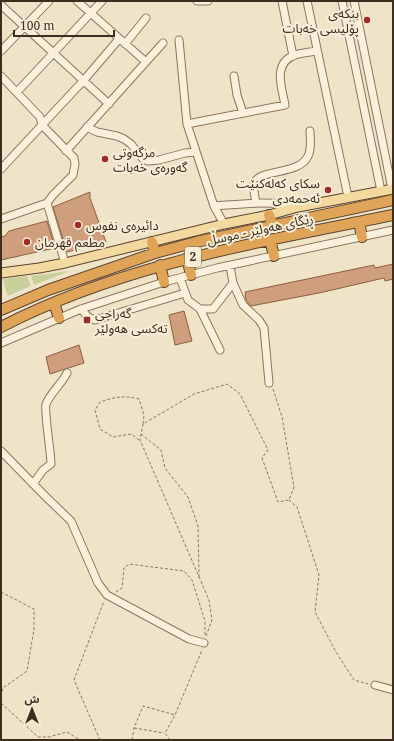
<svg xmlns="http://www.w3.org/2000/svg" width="394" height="741" font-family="'Noto Serif','Noto Sans Arabic',serif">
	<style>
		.green { fill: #c9cf9b }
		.building { fill: #cf9f7d; stroke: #8d5f41 }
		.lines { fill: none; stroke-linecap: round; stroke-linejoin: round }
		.minor-casing { stroke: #8d765c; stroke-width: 9 }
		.major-casing { stroke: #5b4430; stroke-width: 11 }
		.highway-casing { stroke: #5b4430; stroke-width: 12 }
		.path { stroke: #8d765c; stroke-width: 1; stroke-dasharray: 3 2; stroke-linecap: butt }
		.minor { stroke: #faf1dc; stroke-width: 7 }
		.major { stroke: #f3d9a0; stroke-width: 9 }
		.highway { stroke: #e0a458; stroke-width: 10 }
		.poi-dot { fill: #9e2a2b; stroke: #f7eed8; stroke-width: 1.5 }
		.labels { text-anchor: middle; stroke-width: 4; stroke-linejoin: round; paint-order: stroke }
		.shield { fill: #f7eed8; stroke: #756857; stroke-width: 1 }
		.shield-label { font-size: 12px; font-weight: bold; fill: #3d2e20 }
		.poi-label { font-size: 13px; fill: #3d2e20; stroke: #f7eed8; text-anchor: start }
		.street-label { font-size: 13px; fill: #3d2e20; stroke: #f7eed8 }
	</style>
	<rect width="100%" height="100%" fill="#f0e4c8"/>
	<!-- green -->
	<path class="green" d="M70,271L34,285L31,276Z
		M27,276L31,286L8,296C5,290 5,285 3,279Z"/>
	<!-- building -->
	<path class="building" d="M90,192V198L106,242L67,252L53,207Z
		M47,221L55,248L1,260V237L5,236L9,231Z
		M393,264V279L385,281L384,278L319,293L251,306L246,300L245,292L374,265L375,268Z
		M184,311L192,341L175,345L169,315Z
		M79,345L84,363L50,374L46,357Z"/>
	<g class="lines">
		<defs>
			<path id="minor" d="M77,1L146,62
				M197,1H208
				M282,1L293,56
				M307,1L348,197
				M342,1L381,191
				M354,1L392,189
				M1,5L109,104
				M179,40L187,124L214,206L224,224
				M125,44L146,18
				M1,51L49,1
				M1,76L40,117L42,125L74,158L75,164L73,175L53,195L47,203L65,263
				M234,76L237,95L243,113
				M17,92L102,1
				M187,124L285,105C282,88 272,63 295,55C302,53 310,52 317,51
				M87,127L97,132L117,136L124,139L131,144L143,159L148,161L159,160L185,153L195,152
				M66,151L163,43
				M1,169L84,80L119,39
				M256,203C255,197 253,189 254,184C258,168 299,176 308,156C312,149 310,139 310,131
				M214,206C242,204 270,200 298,207
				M1,219L47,203
				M180,278L188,300L200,309H213L233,283L230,266
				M233,283L243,305L259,320L264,328L269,383
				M81,309L88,317L95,320L185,293
				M200,309L220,350
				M1,343L81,309L164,282L217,268L393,230
				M1,451L46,497L71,521L98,583L107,595L189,639L204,643
				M33,484L43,470L51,464C51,453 44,411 46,404C51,392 61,385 67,373
				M375,685L393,690"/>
			<path id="major" d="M1,273L39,268L65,263L224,224L269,215L298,207L393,189"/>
			<path id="highway" d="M269,215L273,226
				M359,222L362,237
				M270,240L274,256
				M152,242L155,253
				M187,258L191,275
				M160,265L164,282
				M54,303L59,318
				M1,310L48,290L155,253L196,242L393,200
				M1,327C123,264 260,242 393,215"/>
		</defs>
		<!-- minor casing -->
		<use href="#minor" class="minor-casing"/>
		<!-- major casing -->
		<use href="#major" class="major-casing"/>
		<!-- highway casing -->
		<use href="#highway" class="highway-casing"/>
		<!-- path -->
		<path class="path" d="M141,434L161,450L165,468L188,497L198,526L199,577
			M139,440L131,434L113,437L100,429L95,410L100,402C115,397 123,395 139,399L144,415L143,424
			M289,500L297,507L319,575L315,612L336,652L354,680L368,684
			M1,592L34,609V629L27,671L3,688L1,696
			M116,592L122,588L124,568L129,564L184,571L192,580L205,621V636
			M206,636L212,620L209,600L140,440L143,424L194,394L227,384L240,394L268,450L262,458L278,502L289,500L294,487L282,417L273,389
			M1,703L38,737H49L67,732L80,740
			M134,728L164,733
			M100,740L74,680L104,601
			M132,740L134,728L143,706L175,715
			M170,740L165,733L175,715L202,650"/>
		<!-- minor -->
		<use href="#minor" class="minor"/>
		<!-- major -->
		<use href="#major" class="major"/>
		<!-- highway -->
		<use href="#highway" class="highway"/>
	</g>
	<!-- markers -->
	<g class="poi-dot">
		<circle cx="367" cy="20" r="4"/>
		<circle cx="105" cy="159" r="4"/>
		<circle cx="328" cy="190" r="4"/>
		<circle cx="78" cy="225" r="4"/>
		<circle cx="27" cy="242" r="4"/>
		<rect x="83" y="316" width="8" height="8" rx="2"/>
	</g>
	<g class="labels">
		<!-- shield labels -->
		<rect class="shield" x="185" y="247" width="16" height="20" rx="3"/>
		<g class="shield-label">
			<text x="193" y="261">2</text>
		</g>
		<!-- poi labels -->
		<g class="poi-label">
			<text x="359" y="18" text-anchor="end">بنکەی<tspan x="359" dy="15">پۆلیسی خەبات</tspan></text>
			<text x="113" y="157">مزگەوتى<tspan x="113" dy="15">گەورەى خەبات</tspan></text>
			<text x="320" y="188" text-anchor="end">سکای کەلەکنێت<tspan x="320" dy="15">ئەحمەدی</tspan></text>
			<text x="86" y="230">دائیرەی نفوس</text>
			<text x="35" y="247">مطعم قهرمان</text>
			<text x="95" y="318">گەراجی<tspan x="95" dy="15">تەکسی هەولێر</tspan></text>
		</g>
		<!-- street labels -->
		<g class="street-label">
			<text transform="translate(260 229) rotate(-12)" y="5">ڕێگای هەولێر - موسڵ</text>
		</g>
	</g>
	<!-- border -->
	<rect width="394" height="741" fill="none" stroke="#3d2e20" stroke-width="4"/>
	<!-- north arrow -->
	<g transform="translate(32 709)" stroke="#f7eed8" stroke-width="3" paint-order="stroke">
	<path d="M0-3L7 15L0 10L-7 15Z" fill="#3d2e20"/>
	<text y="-6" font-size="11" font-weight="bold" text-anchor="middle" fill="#3d2e20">ش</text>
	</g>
	<!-- scale -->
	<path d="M14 30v6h100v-6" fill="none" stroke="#3d2e20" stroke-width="2"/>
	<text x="20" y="30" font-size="12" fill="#3d2e20" stroke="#f7eed8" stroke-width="3" paint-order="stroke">100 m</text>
</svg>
